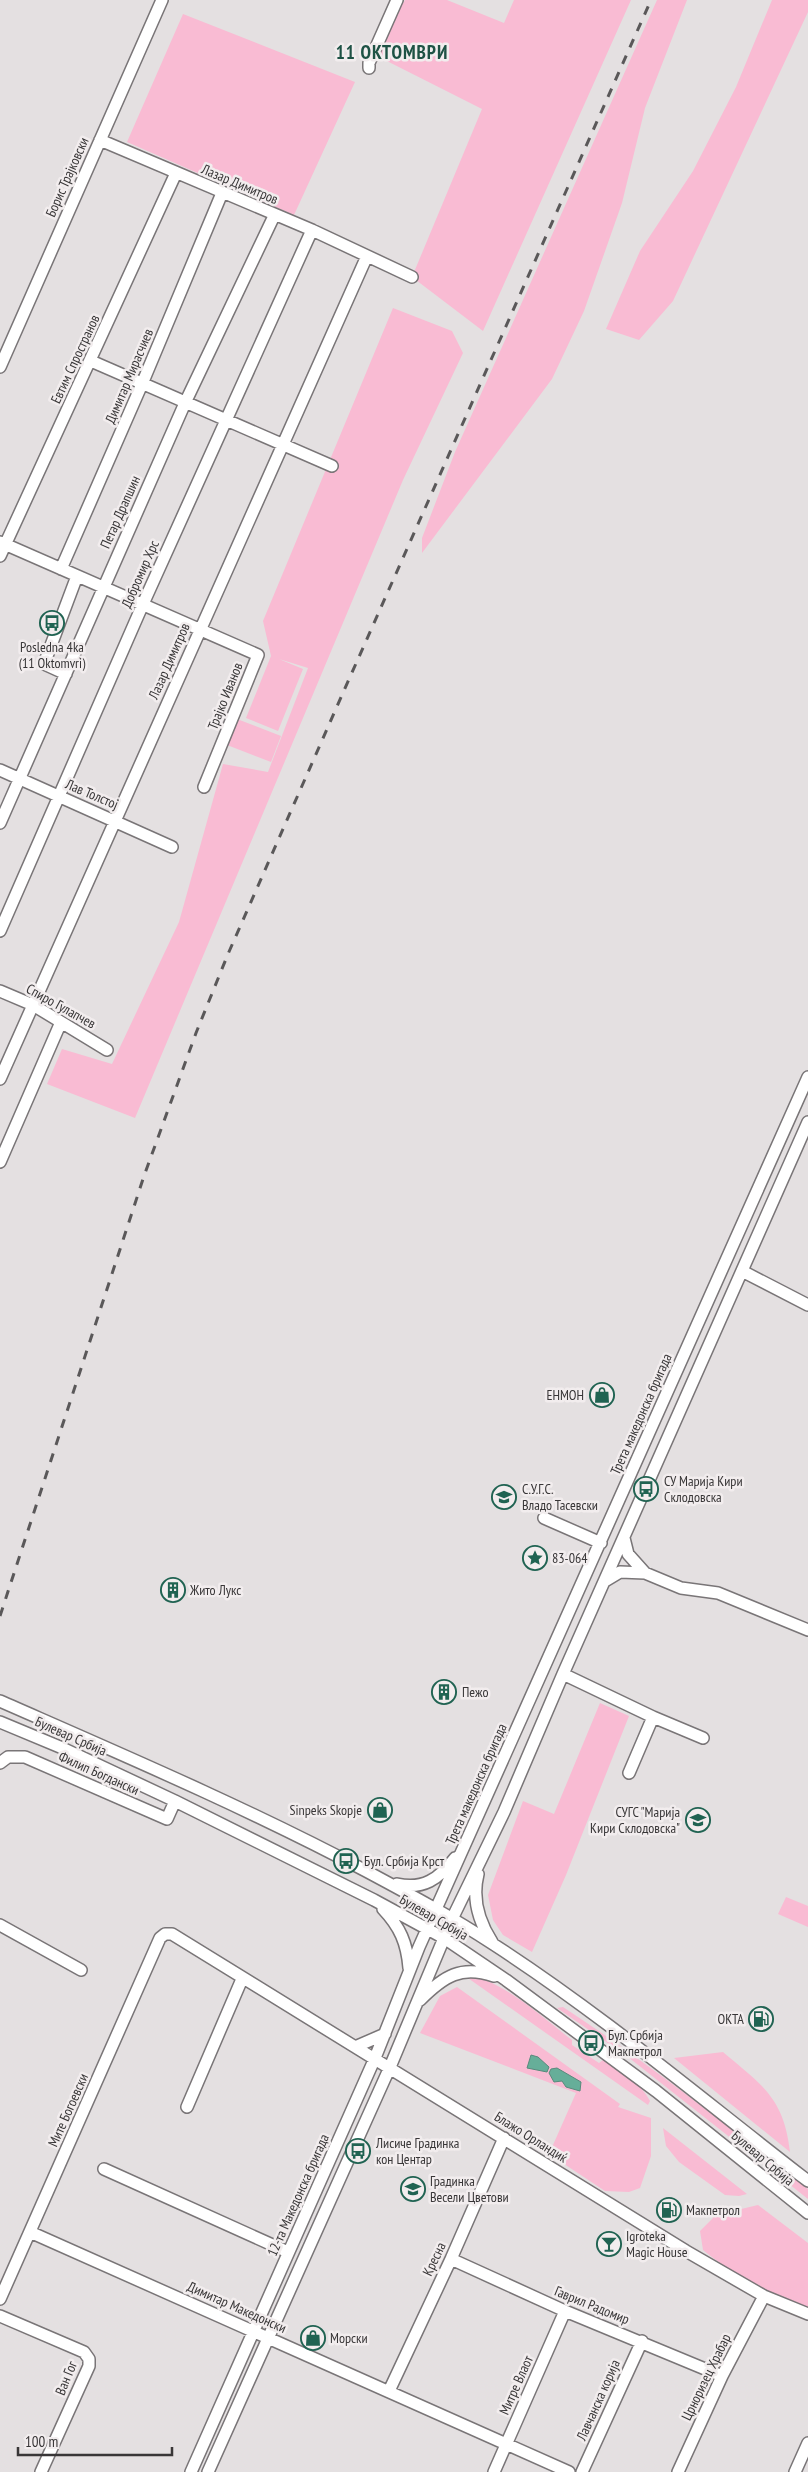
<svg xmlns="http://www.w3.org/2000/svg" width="808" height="2472" font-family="'PT Sans Narrow',sans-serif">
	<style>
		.green { fill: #f9bbd3 }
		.water { fill: #66ae99; stroke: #588a7c }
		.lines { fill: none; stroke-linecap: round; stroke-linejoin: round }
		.minor-casing { stroke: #797577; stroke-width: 14 }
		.minor { stroke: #fff; stroke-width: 11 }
		.rail { stroke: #5a5859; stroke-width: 3; stroke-dasharray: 9 9; stroke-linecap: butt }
		.labels { text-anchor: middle; stroke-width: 5; stroke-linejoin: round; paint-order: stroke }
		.street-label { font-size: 14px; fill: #383637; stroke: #f2edee }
		.poi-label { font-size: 14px; fill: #383637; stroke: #f2edee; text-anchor: start }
		.district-label { font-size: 19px; font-weight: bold; letter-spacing: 1px; fill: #1e5245; stroke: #f2edee }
	</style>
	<rect width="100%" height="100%" fill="#e4e0e1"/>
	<!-- green -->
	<path class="green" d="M405,0H447L504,23L514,0H631L483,331L412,277L482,109L373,54Z
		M657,0H687L645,108L622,203L584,311L552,379L422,553V538L455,452Z
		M772,0H808V12L673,301L639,340L606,329L640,251L693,171L736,87Z
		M183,14L355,82L294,215L127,142Z
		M393,308L452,331L463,353L403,480L135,1118L47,1084L62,1049L112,1064L179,922L223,764L268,772L308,668L279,659L303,669L278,731L246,718L271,656L263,621Z
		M237,719L281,736L271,762L227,745Z
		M600,1703L629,1716L566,1875L532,1952L503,1935L493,1920L488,1895L523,1801L554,1814Z
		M786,1897L808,1906V1927L778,1914Z
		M465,1976C499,1976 545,2020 572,2040V2045L599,2063L603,2060C619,2071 641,2083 650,2101L648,2105Z
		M457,1987L620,2104L618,2107L651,2118V2156L640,2188L629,2192L605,2191L549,2154L576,2093L420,2033L440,1996Z
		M563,2007C649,2063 727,2126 808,2189V2199L628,2057L557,2008Z
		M723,2052C762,2085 784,2098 790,2152L674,2058Z
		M663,2128L747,2194L739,2196L725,2195L679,2162L666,2146Z
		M758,2205L808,2243V2308C771,2294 734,2276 703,2250L700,2231L716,2215Z"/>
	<!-- water -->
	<path class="water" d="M531,2055L538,2057L549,2067L547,2072L527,2068Z
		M557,2068L581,2082L580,2091L566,2087L562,2081L554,2082L549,2073L551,2069Z"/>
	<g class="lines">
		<defs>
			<path id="minor" d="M369,68V63L397,0
				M100,140L312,230L412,277
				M91,361L332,466
				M0,367L162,0
				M0,542L258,655L204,787
				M0,556L176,173
				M61,569L142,384L222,193
				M66,674L44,664L77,576
				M0,770L172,847
				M0,823L185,403L274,216
				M0,931L143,604L312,230
				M0,991L33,1005L107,1050
				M0,1079L367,256
				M0,1162L61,1022
				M742,1271L808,1305
				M544,1518L601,1543
				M624,1538L628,1554L645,1573
				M605,1581L620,1572L645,1573L681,1588L718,1593L808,1630
				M563,1674L653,1717L629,1773
				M0,1701C123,1755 247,1808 366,1871C409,1894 452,1917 493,1944C603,2015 704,2101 808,2181
				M653,1717L703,1738
				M0,1722L60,1747L175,1801L374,1900L444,1938L506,1980L656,2091L808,2213
				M0,1763L8,1757H25L167,1819L175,1801
				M478,1874C472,1898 479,1922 492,1942
				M397,1884C423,1890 439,1879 455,1858
				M383,1909C400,1927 407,1943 409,1968
				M0,1925L81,1970
				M420,2000C444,1976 461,1965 494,1976
				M355,2047L385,2034
				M187,2107L242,1979
				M104,2169L288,2252
				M30,2232L569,2472
				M451,2259L565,2311L722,2376
				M0,2299L160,1938L165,1934H172L686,2251L764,2296L808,2314
				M0,2316L84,2352L89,2359V2366L41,2472
				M389,2391L451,2259L504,2138
				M191,2472L375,2058L419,1947L808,1077
				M208,2472L390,2067L452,1919L504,1812L563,1674L808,1122
				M494,2472L565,2311
				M582,2472L642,2341
				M678,2472L722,2376L764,2296
				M795,2472L808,2443"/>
		</defs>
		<!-- minor casing -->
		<use href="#minor" class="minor-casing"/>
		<!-- minor -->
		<use href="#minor" class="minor"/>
		<!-- rail -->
		<path class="rail" d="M0,1616L144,1176L196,1033L228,954L342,695L651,0"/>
	</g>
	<!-- icons -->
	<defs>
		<symbol id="bus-ring" viewBox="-11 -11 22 22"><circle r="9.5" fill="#f2edee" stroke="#206352" stroke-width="1.5"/><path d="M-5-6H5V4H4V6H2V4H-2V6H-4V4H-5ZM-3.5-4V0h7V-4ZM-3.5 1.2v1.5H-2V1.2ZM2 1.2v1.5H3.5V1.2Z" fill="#206352"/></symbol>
		<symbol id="shop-ring" viewBox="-11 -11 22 22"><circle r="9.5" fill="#f2edee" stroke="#206352" stroke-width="1.5"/><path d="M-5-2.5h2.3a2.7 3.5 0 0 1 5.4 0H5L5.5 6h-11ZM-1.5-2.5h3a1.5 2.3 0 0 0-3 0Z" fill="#206352"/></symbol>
		<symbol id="school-ring" viewBox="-11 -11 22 22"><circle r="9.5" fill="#f2edee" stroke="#206352" stroke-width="1.5"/><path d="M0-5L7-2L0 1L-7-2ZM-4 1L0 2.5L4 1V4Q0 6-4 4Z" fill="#206352"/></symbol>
		<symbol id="sight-ring" viewBox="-11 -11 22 22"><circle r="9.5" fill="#f2edee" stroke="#206352" stroke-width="1.5"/><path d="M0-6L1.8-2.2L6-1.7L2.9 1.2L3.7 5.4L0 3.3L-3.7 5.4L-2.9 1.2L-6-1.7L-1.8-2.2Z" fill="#206352"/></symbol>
		<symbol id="building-ring" viewBox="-11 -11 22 22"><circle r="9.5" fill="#f2edee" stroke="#206352" stroke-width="1.5"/><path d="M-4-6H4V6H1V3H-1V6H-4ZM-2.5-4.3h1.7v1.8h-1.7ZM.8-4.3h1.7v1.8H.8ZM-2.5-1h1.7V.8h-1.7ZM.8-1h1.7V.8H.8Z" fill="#206352"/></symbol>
		<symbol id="fuel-ring" viewBox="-11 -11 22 22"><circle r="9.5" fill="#f2edee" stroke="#206352" stroke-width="1.5"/><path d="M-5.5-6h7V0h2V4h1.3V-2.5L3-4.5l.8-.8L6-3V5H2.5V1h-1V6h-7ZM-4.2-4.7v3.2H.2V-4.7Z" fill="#206352"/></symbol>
		<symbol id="bar-ring" viewBox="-11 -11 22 22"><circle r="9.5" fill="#f2edee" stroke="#206352" stroke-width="1.5"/><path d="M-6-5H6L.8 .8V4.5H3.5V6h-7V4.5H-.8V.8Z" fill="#206352"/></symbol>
	</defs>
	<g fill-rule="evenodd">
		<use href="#bus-ring" x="38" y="609" width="28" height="28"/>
		<use href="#shop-ring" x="588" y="1381" width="28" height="28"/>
		<use href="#bus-ring" x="632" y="1475" width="28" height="28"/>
		<use href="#school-ring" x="490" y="1483" width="28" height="28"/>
		<use href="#sight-ring" x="521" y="1544" width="28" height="28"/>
		<use href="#building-ring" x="159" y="1576" width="28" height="28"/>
		<use href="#building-ring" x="430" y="1678" width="28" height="28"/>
		<use href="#shop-ring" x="366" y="1796" width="28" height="28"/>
		<use href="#school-ring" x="684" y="1806" width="28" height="28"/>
		<use href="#bus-ring" x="332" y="1847" width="28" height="28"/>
		<use href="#fuel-ring" x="747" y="2005" width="28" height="28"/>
		<use href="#bus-ring" x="577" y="2029" width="28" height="28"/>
		<use href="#bus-ring" x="344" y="2137" width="28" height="28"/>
		<use href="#school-ring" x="399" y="2175" width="28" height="28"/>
		<use href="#fuel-ring" x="655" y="2196" width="28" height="28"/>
		<use href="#bar-ring" x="595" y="2230" width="28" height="28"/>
		<use href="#shop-ring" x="299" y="2324" width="28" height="28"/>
	</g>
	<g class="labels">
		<!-- street labels -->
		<g class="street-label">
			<text transform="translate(67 177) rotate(-66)" y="5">Борис Трајковски</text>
			<text transform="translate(240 184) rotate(23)" y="5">Лазар Димитров</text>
			<text transform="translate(75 359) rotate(-65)" y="5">Евтим Спространов</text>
			<text transform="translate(129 376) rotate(-67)" y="5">Димитар Мирасчиев</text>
			<text transform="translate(120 512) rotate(-66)" y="5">Петар Драпшин</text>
			<text transform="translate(140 574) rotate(-66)" y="5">Добромир Хрс</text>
			<text transform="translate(169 661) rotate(-66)" y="5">Лазар Димитров</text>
			<text transform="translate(225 696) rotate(-68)" y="5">Трајко Иванов</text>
			<text transform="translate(92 794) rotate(23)" y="5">Лав Толстој</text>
			<text transform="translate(61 1006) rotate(29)" y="5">Спиро Гулапчев</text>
			<text transform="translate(641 1414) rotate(-66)" y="5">Трета македонска бригада</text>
			<text transform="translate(71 1736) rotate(24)" y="5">Булевар Србија</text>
			<text transform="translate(99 1773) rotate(24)" y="5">Филип Богдански</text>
			<text transform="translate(476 1784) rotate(-66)" y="5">Трета македонска бригада</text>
			<text transform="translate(434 1917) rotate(30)" y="5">Булевар Србија</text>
			<text transform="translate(68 2110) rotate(-66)" y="5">Мите Богоевски</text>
			<text transform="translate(531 2137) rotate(32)" y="5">Блажо Орландиќ</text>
			<text transform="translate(763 2158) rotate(40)" y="5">Булевар Србија</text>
			<text transform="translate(298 2195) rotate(-66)" y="5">12-та Македонска бригада</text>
			<text transform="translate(434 2259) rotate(-65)" y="5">Кресна</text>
			<text transform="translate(592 2305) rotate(22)" y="5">Гаврил Радомир</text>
			<text transform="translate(237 2307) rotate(24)" y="5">Димитар Македонски</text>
			<text transform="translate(706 2377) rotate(-64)" y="5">Црноризец Храбар</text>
			<text transform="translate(66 2378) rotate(-68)" y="5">Ван Гог</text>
			<text transform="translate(516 2385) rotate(-66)" y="5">Митре Влаот</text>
			<text transform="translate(598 2400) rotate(-66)" y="5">Лавчанска корија</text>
		</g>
		<!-- poi labels -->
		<g class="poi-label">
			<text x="52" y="652" text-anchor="middle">Posledna 4ka<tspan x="52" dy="16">(11 Oktomvri)</tspan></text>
			<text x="584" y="1400" text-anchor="end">ЕНМОН</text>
			<text x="664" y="1486">СУ Марија Кири<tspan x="664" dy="16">Склодовска</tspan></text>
			<text x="522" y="1494">С.У.Г.С.<tspan x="522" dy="16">Владо Тасевски</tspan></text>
			<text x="552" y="1563">83-064</text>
			<text x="190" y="1595">Жито Лукс</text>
			<text x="462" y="1697">Пежо</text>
			<text x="362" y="1815" text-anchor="end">Sinpeks Skopje</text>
			<text x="680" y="1817" text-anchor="end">СУГС "Марија<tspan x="680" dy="16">Кири Склодовска"</tspan></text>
			<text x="364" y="1866">Бул. Србија Крст</text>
			<text x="744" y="2024" text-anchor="end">ОКТА</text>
			<text x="608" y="2040">Бул. Србија<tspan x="608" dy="16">Макпетрол</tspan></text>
			<text x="376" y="2148">Лисиче Градинка<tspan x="376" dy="16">кон Центар</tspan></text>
			<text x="430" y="2186">Градинка<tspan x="430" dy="16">Весели Цветови</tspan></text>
			<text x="686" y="2215">Макпетрол</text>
			<text x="626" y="2241">Igroteka<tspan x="626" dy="16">Magic House</tspan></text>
			<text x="330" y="2343">Морски</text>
		</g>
		<!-- district labels -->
		<g class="district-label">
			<text x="392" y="59">11 ОКТОМВРИ</text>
		</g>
	</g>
	<!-- scale -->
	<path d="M18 2447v8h154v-8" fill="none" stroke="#383637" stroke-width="2.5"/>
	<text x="25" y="2447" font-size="15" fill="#383637" stroke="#f2edee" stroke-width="4" paint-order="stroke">100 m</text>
</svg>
